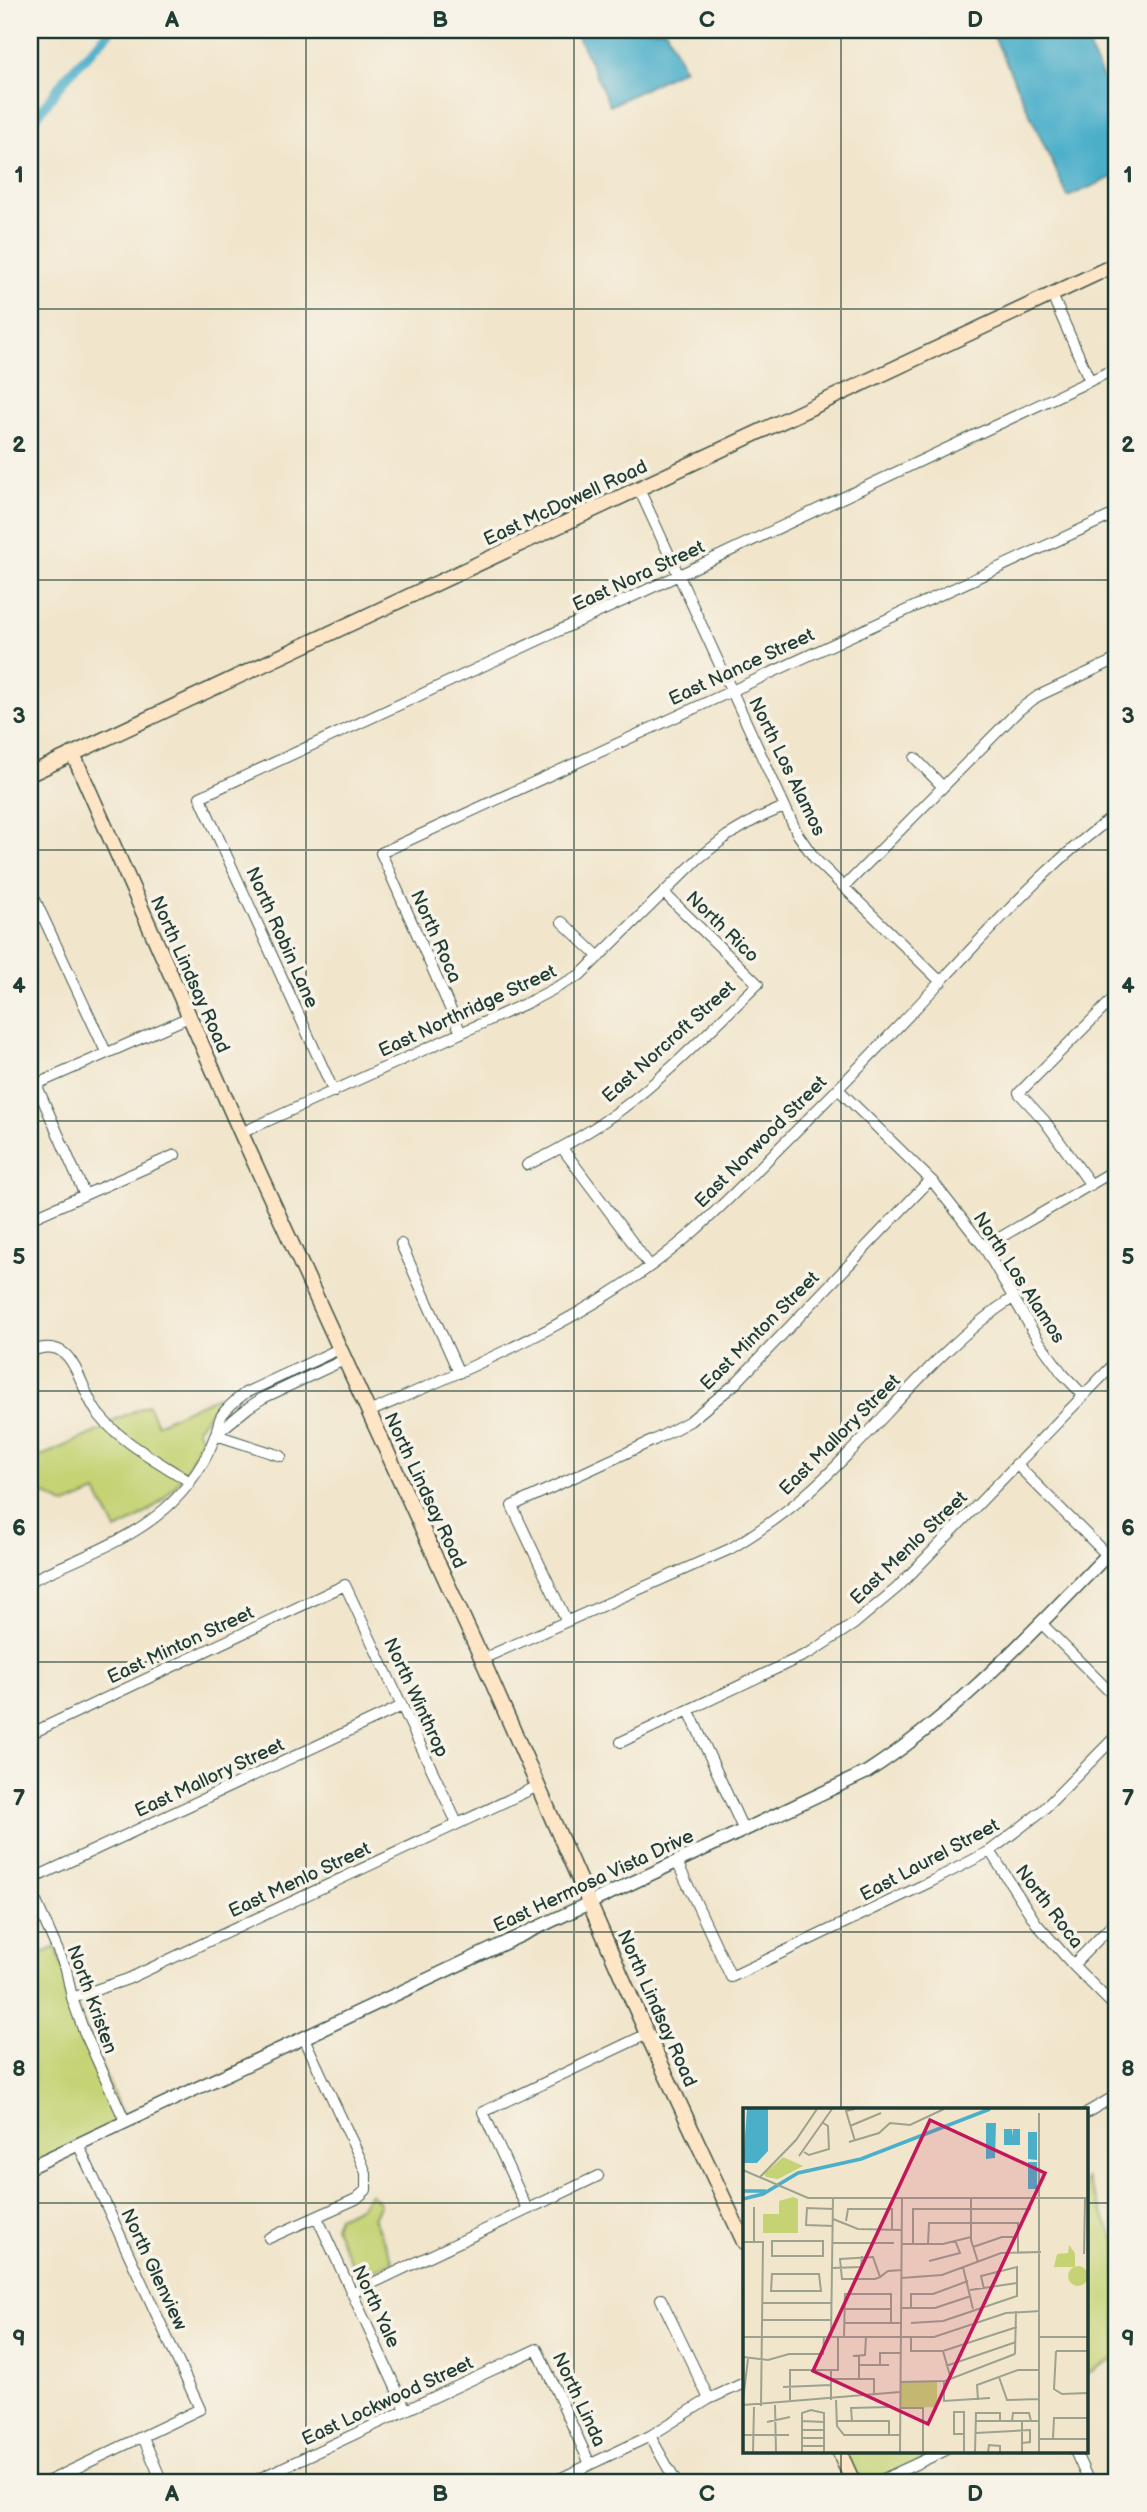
<svg xmlns="http://www.w3.org/2000/svg" width="1147" height="2512" font-family="'Balsamiq Sans',sans-serif">
	<style>
		.green { fill: #c5d375; stroke: #728854; stroke-width: 2 }
		.water { fill: #4bafca; stroke: #35767f; stroke-width: 2 }
		.lines { fill: none; stroke-linecap: round; stroke-linejoin: round }
		.canal { stroke: #4bafca; stroke-width: 10 }
		.minor-casing { stroke: #3e564b; stroke-width: 12 }
		.tertiary-casing { stroke: #3e564b; stroke-width: 15 }
		.secondary-casing { stroke: #3e564b; stroke-width: 17 }
		.minor { stroke: #fff; stroke-width: 10 }
		.tertiary { stroke: #fff; stroke-width: 12 }
		.secondary { stroke: #fee5c5; stroke-width: 14 }
		.grid { fill: none; stroke: #1f3d34; stroke-width: 2; stroke-opacity: 0.55 }
		.labels { text-anchor: middle; stroke-width: 7; stroke-linejoin: round; paint-order: stroke }
		.street-label { font-size: 19px; fill: #1f3d34; stroke: #f7f3e8 }
		.inset-river { fill: none; stroke: #4bafca; stroke-width: 3.5 }
		.inset-road { fill: none; stroke: #9da28f; stroke-width: 2 }
		.view { fill: #c2185b; fill-opacity: 0.15; stroke: #c2185b; stroke-width: 3.5 }
		.inset-edge { fill: none; stroke: #1f3d34; stroke-width: 3.5 }
		.neatline { fill: none; stroke: #1f3d34; stroke-width: 2.5 }
		.grid-label { font-size: 23px; text-anchor: middle; font-weight: bold; fill: #1f3d34 }
	</style>
	<rect width="100%" height="100%" fill="#f7f3e8"/>
	<filter id="ink" filterUnits="userSpaceOnUse"><feTurbulence type="fractalNoise" baseFrequency=".0143" numOctaves="2"/><feDisplacementMap in="SourceGraphic" scale="14" xChannelSelector="R" yChannelSelector="G"/><feConvolveMatrix kernelMatrix="1 2 1 2 8 2 1 2 1" color-interpolation-filters="sRGB"/></filter>
	<filter id="wash" filterUnits="userSpaceOnUse"><feTurbulence type="fractalNoise" baseFrequency=".00686" numOctaves="4" result="noise"/><feDisplacementMap in="SourceGraphic" scale="28" xChannelSelector="R" yChannelSelector="G"/><feGaussianBlur stdDeviation="1.57" result="paint"/><feColorMatrix in="noise" values="0 0 0 0 0 0 0 0 0 0 0 0 0 0 0 0 0 1.4 0 .05"/><feComposite in="paint" operator="in"/></filter>
	<g filter="url(#wash)">
		<rect width="100%" height="100%" fill="#f1e5cb"/>
		<!-- green -->
		<path class="green" d="M217,1396L218,1400L197,1429L202,1440C181,1485 161,1509 116,1530L96,1492L66,1505L30,1487V1461L101,1430L116,1419L148,1405L157,1424Z
			M56,1947L72,1998L125,2121L30,2167V1959Z
			M1086,2177L1117,2245V2357L1086,2374Z
			M370,2194L380,2203L373,2218L393,2261L364,2274L355,2271L334,2226L338,2217L360,2207Z
			M839,2451H944L877,2482H853Z"/>
		<!-- water -->
		<path class="water" d="M575,30H666L684,69L610,106Z
			M991,30H1081L1117,109V175L1068,197Z"/>
		<g class="lines">
			<!-- canal -->
			<path class="canal" d="M30,125L68,75L111,30"/>
		</g>
	</g>
	<g filter="url(#ink)">
		<g class="lines">
			<defs>
				<path id="minor" d="M1113,30L1117,39
					M1052,295L1090,381
					M639,489L797,833L815,859L941,982
					M915,758L943,787
					M845,886L1019,710L1038,696L1117,659
					M30,889L106,1052
					M562,922L599,957
					M461,1033L381,853L1117,513
					M36,1084L84,1193
					M30,1087L189,1017
					M838,1089L933,1182L984,1247L1038,1340L1062,1373L1083,1395
					M334,1092L200,797L679,575L1117,368
					M241,1133L531,1001L580,975L699,858L727,836L756,819L784,807
					M562,1148L650,1266
					M527,1165C559,1150 590,1132 619,1111C669,1074 713,1027 758,984L664,893
					M1091,1185L1044,1120L1019,1093L1117,995
					M30,1219L175,1155
					M401,1244L459,1373
					M984,1247L1117,1169
					M30,1352C41,1347 55,1345 65,1354C79,1366 86,1400 99,1415C121,1442 161,1463 190,1482
					M369,1412C483,1362 598,1315 692,1233C726,1203 758,1169 790,1137C841,1086 892,1034 941,981C997,923 1050,861 1117,814
					M216,1434L249,1407L263,1398L346,1359
					M216,1435L281,1456
					M1016,1464L1107,1555
					M30,1581C85,1555 152,1534 189,1483C200,1469 209,1453 215,1436C218,1429 218,1421 222,1415C228,1406 236,1400 245,1393L341,1348
					M566,1620L512,1506L654,1440L690,1421L735,1384L930,1180
					M1041,1623L1117,1699
					M482,1659L730,1549C756,1533 781,1517 804,1496C877,1433 932,1350 1014,1297
					M689,1711L744,1831
					M30,1734L345,1585L457,1823
					M621,1742L811,1652L854,1624L897,1588L1117,1361
					M990,1851L1036,1923L1073,1965L1117,2009
					M677,1862L731,1977L932,1881L990,1851L1042,1811L1117,1735
					M30,1880L402,1706
					M30,1888L66,1969L72,1998L83,2029L125,2121
					M1073,1965L1117,1920
					M72,1998L128,1979L538,1786
					M1086,2113L1117,2095
					M527,2209L483,2112L647,2034
					M317,2217L406,2410
					M269,2238L356,2199L366,2190V2173L359,2156L304,2038
					M352,2293L598,2176
					M661,2299L709,2399
					M650,2436L676,2482
					M143,2437L162,2482
					M1075,2451L1089,2482
					M47,2482L200,2409L78,2144
					M252,2482L537,2349L590,2464
					M553,2482L650,2436L709,2399L744,2383
					M877,2482L944,2451"/>
				<path id="tertiary" d="M30,2167L867,1772C962,1711 1038,1625 1117,1545"/>
				<path id="secondary" d="M73,754L241,1133L482,1659L647,2034L744,2242
					M30,774L1117,264
					M839,2451L853,2482"/>
			</defs>
			<!-- minor casing -->
			<use href="#minor" class="minor-casing"/>
			<!-- tertiary casing -->
			<use href="#tertiary" class="tertiary-casing"/>
			<!-- secondary casing -->
			<use href="#secondary" class="secondary-casing"/>
			<!-- minor -->
			<use href="#minor" class="minor"/>
			<!-- tertiary -->
			<use href="#tertiary" class="tertiary"/>
			<!-- secondary -->
			<use href="#secondary" class="secondary"/>
		</g>
	</g>
	<!-- grid -->
	<path class="grid" d="M306,30V2482M574,30V2482M841,30V2110M30,309H1117M30,580H1117M30,850H1117M30,1121H1117M30,1391H1117M30,1662H1117M30,1932H1117M30,2203H744M1086,2203H1117M841,2451V2482"/>
	<g class="labels">
		<!-- street labels -->
		<g class="street-label">
			<text transform="translate(565 502) rotate(-25)" y="7">East McDowell Road</text>
			<text transform="translate(638 575) rotate(-25)" y="7">East Nora Street</text>
			<text transform="translate(741 666) rotate(-25)" y="7">East Nance Street</text>
			<text transform="translate(788 766) rotate(64)" y="7">North Los Alamos</text>
			<text transform="translate(723 926) rotate(44)" y="7">North Rico</text>
			<text transform="translate(437 936) rotate(66)" y="7">North Roca</text>
			<text transform="translate(283 937) rotate(66)" y="7">North Robin Lane</text>
			<text transform="translate(191 974) rotate(66)" y="7">North Lindsay Road</text>
			<text transform="translate(467 1010) rotate(-25)" y="7">East Northridge Street</text>
			<text transform="translate(668 1041) rotate(-42)" y="7">East Norcroft Street</text>
			<text transform="translate(760 1141) rotate(-45)" y="7">East Norwood Street</text>
			<text transform="translate(1020 1277) rotate(57)" y="7">North Los Alamos</text>
			<text transform="translate(759 1330) rotate(-45)" y="7">East Minton Street</text>
			<text transform="translate(839 1434) rotate(-45)" y="7">East Mallory Street</text>
			<text transform="translate(426 1490) rotate(65)" y="7">North Lindsay Road</text>
			<text transform="translate(908 1547) rotate(-44)" y="7">East Menlo Street</text>
			<text transform="translate(180 1644) rotate(-25)" y="7">East Minton Street</text>
			<text transform="translate(417 1697) rotate(65)" y="7">North Winthrop</text>
			<text transform="translate(209 1777) rotate(-25)" y="7">East Mallory Street</text>
			<text transform="translate(929 1859) rotate(-28)" y="7">East Laurel Street</text>
			<text transform="translate(299 1879) rotate(-25)" y="7">East Menlo Street</text>
			<text transform="translate(593 1880) rotate(-25)" y="7">East Hermosa Vista Drive</text>
			<text transform="translate(1050 1906) rotate(53)" y="7">North Roca</text>
			<text transform="translate(93 1999) rotate(70)" y="7">North Kristen</text>
			<text transform="translate(658 2008) rotate(66)" y="7">North Lindsay Road</text>
			<text transform="translate(155 2269) rotate(65)" y="7">North Glenview</text>
			<text transform="translate(377 2306) rotate(65)" y="7">North Yale</text>
			<text transform="translate(580 2399) rotate(65)" y="7">North Linda</text>
			<text transform="translate(387 2400) rotate(-25)" y="7">East Lockwood Street</text>
		</g>
	</g>
	<!-- overview -->
	<g transform="translate(743 2108)">
		<rect width="345" height="345" fill="#f1e5cb"/>
		<path d="M40,49L60,58L35,71L23,69L21,66ZM50,89L55,91V125H20V106H36V93ZM326,137L332,145V159H311L314,146L325,145ZM325 168a10 10 0 1 1 20 0a10 10 0 1 1-20 0ZM194,273V299L157,300V274Z" fill="#c5d375"/>
		<path d="M4,1H25V43L14,55H0ZM243,15H253L252,50L243,51ZM261,21H269V29L270,21H277V37H261ZM285,24H294V52L285,51ZM285,54H294V81H285Z" fill="#4bafca"/>
		<path class="inset-river" d="M0,83H23M0,91L20,86L55,65L118,51L247,1"/>
		<path class="inset-road" d="M296,5V344M107,18L138,5M112,33L103,3L112,1M106,34L136,25L147,15L167,17L201,1M61,44L66,47L86,41L85,18L80,15M56,48L89,1M0,62L65,90H345M17,69L53,32L74,1M228,90V132L235,154M11,99V134M90,101L64,100L63,117L90,118M90,111L115,121L159,122M103,113L105,101H149V122M29,133H80V148H29ZM0,134H20L18,298M90,135H151M159,136H200L228,129M170,136V101H288M185,136L186,115H275V144M230,139L259,129H275M341,146L342,90M186,153L217,145L212,132M220,159L230,201M89,160L118,159L119,148M29,166H76L78,183H28ZM137,169L130,149L97,151L99,171H132L137,169L145,163L159,162M158,170L199,167L258,145L298,144M227,182L274,175M20,195H89M158,200H192L228,188M168,200V186H190L225,173M102,201H148M19,212H88M101,215H158M168,215L200,213L274,188V159L238,168L241,181M0,229H191L263,205L297,203M88,229L90,90M101,229L102,186H148V215M168,229V243H200L274,219M297,229H345M200,243L208,271M313,243L311,281L319,286L345,285M313,243H345M272,246L273,203M110,248L122,247L123,229M0,249L25,252L46,246H80L81,229M116,257H146M137,257V245H157M203,258L273,234M256,269L264,292L296,291M88,271H131V285M116,271V248M201,273V293L247,290M157,274L202,273L272,246M40,279L88,277M0,292L5,251M47,292V262H95V229M88,292V262M93,292L94,318L101,327H157M235,292L234,277L275,262H297M0,297L157,284M32,297L33,344M157,300H180V344M59,313L81,314M94,313H146V327M109,313L108,300L146,299M233,313H296M269,313L270,305H286L288,313M24,314L47,309M59,322H81M233,325L287,322V334L279,335M221,326H211V304H221M0,327H46M58,330H81M310,330L311,310H345M296,331H345M58,338H81M10,344L11,299M59,344V305L68,302L81,305V344M157,344L159,90M221,344V303M232,344L233,305H257V313M245,344L246,337L257,338V344M279,344V313"/>
		<path class="view" d="M187,12L302,65L185,316L70,263Z"/>
		<rect width="345" height="345" class="inset-edge"/>
	</g>
	<!-- margin -->
	<rect width="1147" height="2512" fill="none" stroke="#f7f3e8" stroke-width="77"/>
	<rect x="38" y="38" width="1070" height="2436" class="neatline"/>
	<g class="grid-label">
		<text x="172" y="27">A</text>
		<text x="440" y="27">B</text>
		<text x="707" y="27">C</text>
		<text x="975" y="27">D</text>
		<text x="19" y="182">1</text>
		<text x="1128" y="182">1</text>
		<text x="19" y="452">2</text>
		<text x="1128" y="452">2</text>
		<text x="19" y="723">3</text>
		<text x="1128" y="723">3</text>
		<text x="19" y="993">4</text>
		<text x="1128" y="993">4</text>
		<text x="19" y="1264">5</text>
		<text x="1128" y="1264">5</text>
		<text x="19" y="1535">6</text>
		<text x="1128" y="1535">6</text>
		<text x="19" y="1805">7</text>
		<text x="1128" y="1805">7</text>
		<text x="19" y="2076">8</text>
		<text x="1128" y="2076">8</text>
		<text x="19" y="2346">9</text>
		<text x="1128" y="2346">9</text>
		<text x="172" y="2501">A</text>
		<text x="440" y="2501">B</text>
		<text x="707" y="2501">C</text>
		<text x="975" y="2501">D</text>
	</g>
</svg>
